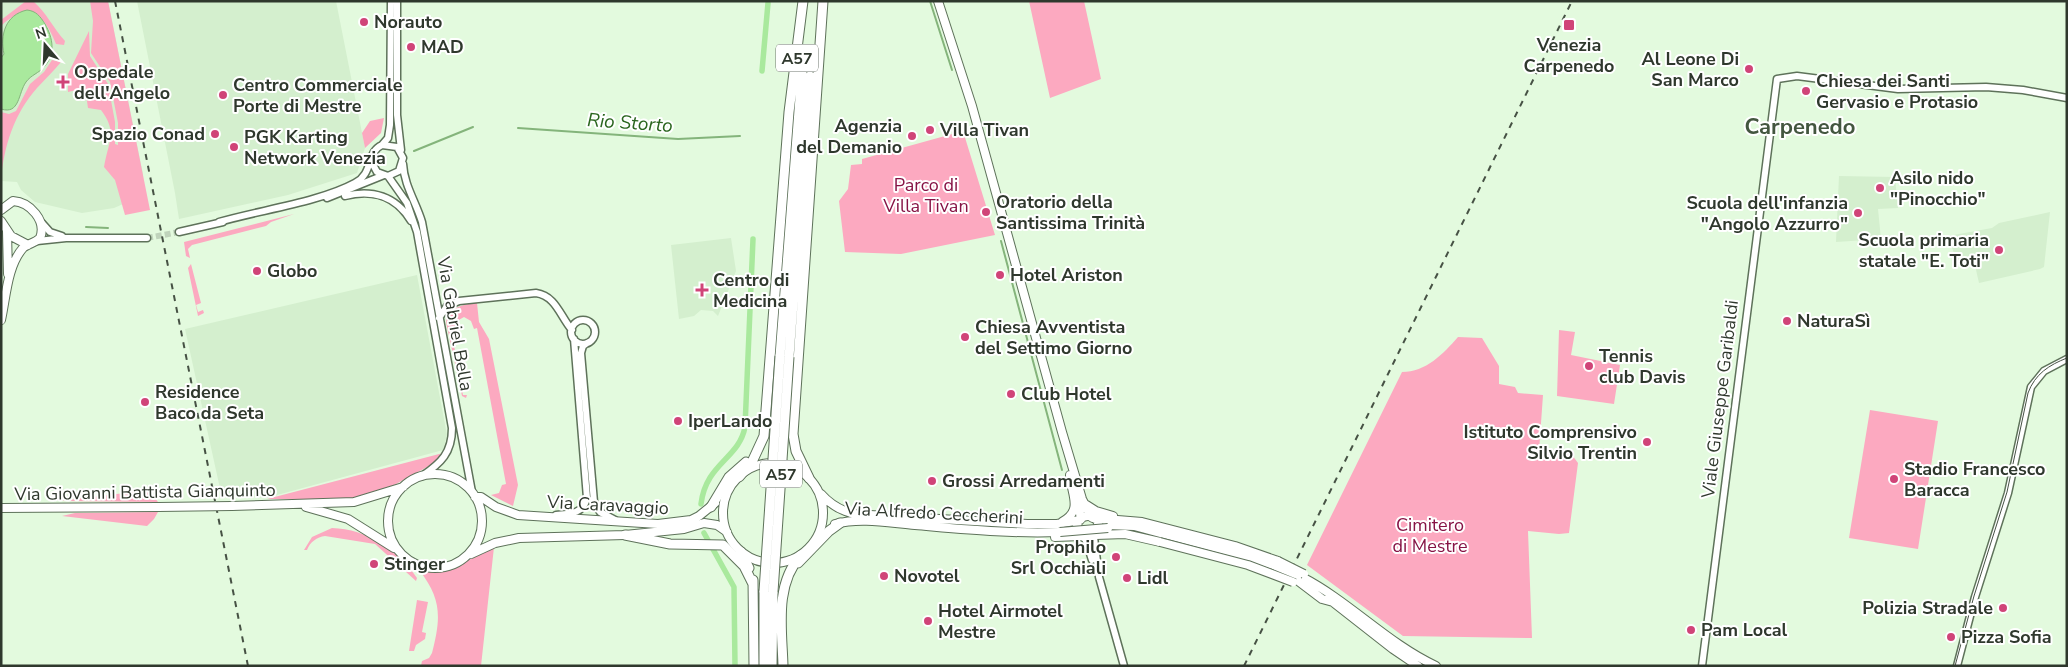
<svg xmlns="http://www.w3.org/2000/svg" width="2068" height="667" font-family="'Nunito Sans',sans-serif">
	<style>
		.built { fill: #d4efce }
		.green { fill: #fca9c0 }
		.water { fill: #a9e99d; stroke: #84b47b }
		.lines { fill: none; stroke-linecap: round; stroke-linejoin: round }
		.stream { stroke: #84b47b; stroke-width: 2 }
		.canal { stroke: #a9e99d; stroke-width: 5.5 }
		.minor-tunnel { stroke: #bfd3bb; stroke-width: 6; stroke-dasharray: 6 3; stroke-linecap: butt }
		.minor-casing { stroke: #5e725a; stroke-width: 9 }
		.major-casing { stroke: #5e725a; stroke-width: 10 }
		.highway-casing { stroke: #5e725a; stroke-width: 11 }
		.minor { stroke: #fff; stroke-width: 6 }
		.major { stroke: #fff; stroke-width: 8 }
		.highway { stroke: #fff; stroke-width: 9 }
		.tram { stroke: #465144; stroke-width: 1 }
		.rail { stroke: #465144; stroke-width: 2; stroke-dasharray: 6 6; stroke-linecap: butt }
		.major-bridge-casing { stroke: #5e725a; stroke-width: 10; stroke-linecap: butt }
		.highway-bridge-casing { stroke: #5e725a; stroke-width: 11; stroke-linecap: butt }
		.major-bridge { stroke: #fff; stroke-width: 8 }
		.highway-bridge { stroke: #fff; stroke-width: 9 }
		.poi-dot { fill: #d04478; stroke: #fff; stroke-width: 2 }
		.labels { text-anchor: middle; stroke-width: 4; stroke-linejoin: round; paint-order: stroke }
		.shield { fill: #fff; stroke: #6d746c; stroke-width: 1 }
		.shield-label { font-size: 16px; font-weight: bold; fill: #2f382d }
		.poi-label { font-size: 18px; font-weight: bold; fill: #2f382d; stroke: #fff; text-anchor: start }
		.park-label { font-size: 18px; fill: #861345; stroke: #fff }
		.street-label { font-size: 18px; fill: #2f382d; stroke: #fff }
		.water-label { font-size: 19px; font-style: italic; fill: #2b661f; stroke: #fff }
		.district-label { font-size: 22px; font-weight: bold; fill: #43563f; stroke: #fff }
	</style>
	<rect width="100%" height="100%" fill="#e3fade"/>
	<!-- built -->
	<path class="built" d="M1,1H108L143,174V181L130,201L114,208L82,213L35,202L21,190L17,182L1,181Z
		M137,1H336L365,148L357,173L288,195L179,219L175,193Z
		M1839,176L1895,177L1898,208L1878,209L1881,239L1836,242Z
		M2050,212L2044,267L2040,269L1979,283L1974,261L1958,265L1948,236L1992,228L1999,223Z
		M731,238L736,271L718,316L713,311L701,310L694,316L679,319L671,245Z
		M417,275L447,435L443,450L266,498L221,493L185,329Z"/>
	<!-- green -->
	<path class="green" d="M26,1H33C47,13 53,28 65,41L64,45L56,44C44,14 29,0 1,26V20Z
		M90,1H108L150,210L125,215L115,180L104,167C108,142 118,132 101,110L88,108L85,88L68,92V74L89,31L90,56L108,84L115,122V144L118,145V123L110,82L91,53L93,21Z
		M1029,1H1084L1101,79L1050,98Z
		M52,60L61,62C54,71 45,79 37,88C14,114 4,146 1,180V112L9,114L16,111L30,84L44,72Z
		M384,118L381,133L365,148L362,133L370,121Z
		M963,131L995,235L901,254L845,252L839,201L848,189L851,165L862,164V159Z
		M294,214L271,222L266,226L192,245L188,249L190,258L186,256L184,242Z
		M191,264L201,303L196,305L198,312L203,310L204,313L198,316L188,268Z
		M477,303L479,322L489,339L518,485L513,506L491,495L499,493L502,485L506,484L477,328L474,329L471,321L464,317L457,321L455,328L451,329L463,395H467L466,398L462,396L446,322C448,307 465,304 477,303Z
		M1559,330L1575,332L1571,355L1620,365L1614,404L1557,396Z
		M1458,337L1482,338L1499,366V384L1515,387L1518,393L1543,395L1539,451L1572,455L1578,463L1569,533L1559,534L1528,531L1532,638L1403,636L1307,565L1402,372C1426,372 1443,354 1458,337Z
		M1870,410L1938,421L1918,549L1849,538Z
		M443,453L438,461L385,490L352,499H267Z
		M149,490L158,502L60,501Z
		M158,512L154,519L147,526L62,516L75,513Z
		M332,528C367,529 398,550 417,578L416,581L375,544L325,536C317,537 310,542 307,550H304L312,537Z
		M494,547L481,666H421L422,661L429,658L432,653C441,618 442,599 419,570L447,571Z
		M417,600L428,602L422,632L426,633L425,639L416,645L414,651H409Z"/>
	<!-- water -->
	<path class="water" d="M27,10C36,11 40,16 45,24C53,38 56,54 44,67C39,73 31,75 26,82C18,93 20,115 1,109V58L4,54C0,35 5,15 27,10Z"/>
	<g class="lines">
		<!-- stream -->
		<path class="stream" d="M930,1L952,70
			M518,128L678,139L740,136
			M414,151L473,127
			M86,227L108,228
			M1001,241L1062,470"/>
		<!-- canal -->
		<path class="canal" d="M762,71L768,3
			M701,504C706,463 739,459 745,427L753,239
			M704,533L734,587L735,666"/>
		<!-- minor-tunnel -->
		<path class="minor-tunnel" d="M147,238L179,232"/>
		<defs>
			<path id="minor" d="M397,1V115L401,150
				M382,145L388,138L390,125L391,1
				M403,164C404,185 416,202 422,222L472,492
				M388,176L407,203L417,232L452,428C452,453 441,463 422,476
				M345,196C372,189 396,196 411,221
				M327,198L384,175
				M219,222C260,210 320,202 355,183C374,173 366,152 382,145L397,147L403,158L399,171L388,176L377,172L371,161
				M42,223L50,232L62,236
				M179,232L223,222
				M37,241L66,238H147
				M439,318L447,306L459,301L536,293C556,296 560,316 572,330
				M571 332a12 12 0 1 1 24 0a12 12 0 1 1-24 0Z
				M587,343L583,346L581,353L594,502L600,512L615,520
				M556,515C570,514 583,514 587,498L574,339
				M1094,537L1099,577L1124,666
				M1085,538L1092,560
				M1702,666L1777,79L1797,76L1898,89L1986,87L2023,90L2067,98
				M1957,666L1975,597L2008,493L2031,387L2044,371L2067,359"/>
			<path id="major" d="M938,1L972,106L1062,432L1082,499L1091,517
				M1,210L13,201C30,202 47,221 40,238C35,243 27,244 23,248C7,266 6,298 1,320
				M1,221L11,236L28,245
				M7,231L8,274
				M723 513a50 50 0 1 1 100 0a50 50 0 1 1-100 0Z
				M388 521a47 47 0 1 1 94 0a47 47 0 1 1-94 0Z
				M821,494C836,511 853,515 875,517
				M475,497H481L496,507L518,515L658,524L691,520L699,516L715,503
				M1077,497L1081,519
				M1085,504L1096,511L1113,516
				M232,506L354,502L403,487
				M306,507L348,519L394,548
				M1,508L158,507
				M870,515L1027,524H1057L1080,520
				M1077 527a11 11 0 1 1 22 0a11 11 0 1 1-22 0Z
				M1093,518L1142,522L1235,546L1278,561
				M1062,522C1084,510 1071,494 1070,475
				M835,524C861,517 890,523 915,525C963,529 1012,534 1060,532
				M1107,525L1134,526L1242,555L1276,566
				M1096,535L1125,534L1160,542
				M1055,537L1081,536
				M471,554L495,543L519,538L625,535L684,529L704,523L717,525L727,532
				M1293,577L1322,599L1333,602L1393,649L1418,666
				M1302,577C1350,602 1387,643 1436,666"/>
			<path id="highway" d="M780,356L803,59
				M789,357L810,76
				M739,477L752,462L764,436L789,112L803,1
				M809,478L796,451L793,434L823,1
				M711,507L729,477L746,462
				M625,535L670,544L723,545L744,566L753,584
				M741,552L749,568
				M798,563L829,531L840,523
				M753,580L754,666
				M764,666V591
				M772,666L773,592
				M783,666C782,629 774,585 801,555"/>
		</defs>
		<!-- minor casing -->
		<use href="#minor" class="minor-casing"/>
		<!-- major casing -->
		<use href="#major" class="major-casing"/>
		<!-- highway casing -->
		<use href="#highway" class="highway-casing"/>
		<!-- minor -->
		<use href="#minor" class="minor"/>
		<!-- major -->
		<use href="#major" class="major"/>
		<!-- highway -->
		<use href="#highway" class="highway"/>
		<!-- tram -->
		<path class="tram" d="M1955,666L1974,596L2007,492L2028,393C2035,374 2049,365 2067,358"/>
		<!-- rail -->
		<path class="rail" d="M115,1L248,666
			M1244,666L1572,1"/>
		<defs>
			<path id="major-bridge" d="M158,507L232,506
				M1060,532L1108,528
				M1160,542L1248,565L1293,582
				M1278,561L1304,574
				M1276,566L1298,575"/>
			<path id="highway-bridge" d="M764,591L780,356
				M773,592L789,357"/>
		</defs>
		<!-- major-bridge casing -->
		<use href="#major-bridge" class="major-bridge-casing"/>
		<!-- highway-bridge casing -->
		<use href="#highway-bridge" class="highway-bridge-casing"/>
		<!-- major-bridge -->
		<use href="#major-bridge" class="major-bridge"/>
		<!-- highway-bridge -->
		<use href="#highway-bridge" class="highway-bridge"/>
	</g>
	<!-- markers -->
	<g class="poi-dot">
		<circle cx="364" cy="22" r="5"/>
		<rect x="1563" y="19" width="12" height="12" rx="2.5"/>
		<circle cx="411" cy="47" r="5"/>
		<circle cx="1749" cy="69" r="5"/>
		<path d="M60.5 74.5h5v5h5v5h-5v5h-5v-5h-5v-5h5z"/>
		<circle cx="1806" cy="91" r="5"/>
		<circle cx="223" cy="95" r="5"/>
		<circle cx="930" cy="130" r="5"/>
		<circle cx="215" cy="134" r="5"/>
		<circle cx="912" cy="136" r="5"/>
		<circle cx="234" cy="147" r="5"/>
		<circle cx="1880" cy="188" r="5"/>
		<circle cx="986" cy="212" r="5"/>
		<circle cx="1858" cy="213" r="5"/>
		<circle cx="1999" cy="250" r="5"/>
		<circle cx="257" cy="271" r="5"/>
		<circle cx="1000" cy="275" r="5"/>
		<path d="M699.5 282.5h5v5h5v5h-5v5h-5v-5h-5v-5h5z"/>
		<circle cx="1787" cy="321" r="5"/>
		<circle cx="965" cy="337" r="5"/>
		<circle cx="1589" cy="366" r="5"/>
		<circle cx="1011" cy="394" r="5"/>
		<circle cx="145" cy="402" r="5"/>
		<circle cx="678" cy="421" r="5"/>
		<circle cx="1647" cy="442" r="5"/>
		<circle cx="1894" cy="479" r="5"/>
		<circle cx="932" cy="481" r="5"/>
		<circle cx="1116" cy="557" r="5"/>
		<circle cx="374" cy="564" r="5"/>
		<circle cx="884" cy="576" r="5"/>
		<circle cx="1127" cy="578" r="5"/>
		<circle cx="2003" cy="608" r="5"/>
		<circle cx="928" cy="621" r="5"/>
		<circle cx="1691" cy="630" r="5"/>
		<circle cx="1951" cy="637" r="5"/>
	</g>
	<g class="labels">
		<!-- shield labels -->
		<g class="shield">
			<rect x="776" y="44.5" width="42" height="27" rx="4"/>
			<rect x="760" y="460.5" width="42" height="27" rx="4"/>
		</g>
		<g class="shield-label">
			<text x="797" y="64">A57</text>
			<text x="781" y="480">A57</text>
		</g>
		<!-- poi labels -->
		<g class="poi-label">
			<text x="374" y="28">Norauto</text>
			<text x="1569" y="51" text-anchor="middle">Venezia<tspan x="1569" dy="21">Carpenedo</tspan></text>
			<text x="421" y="53">MAD</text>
			<text x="1739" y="65" text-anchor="end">Al Leone Di<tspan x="1739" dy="21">San Marco</tspan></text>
			<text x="74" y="78">Ospedale<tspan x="74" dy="21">dell'Angelo</tspan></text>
			<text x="1816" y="87">Chiesa dei Santi<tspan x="1816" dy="21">Gervasio e Protasio</tspan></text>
			<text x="233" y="91">Centro Commerciale<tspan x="233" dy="21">Porte di Mestre</tspan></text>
			<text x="902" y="132" text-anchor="end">Agenzia<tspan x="902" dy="21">del Demanio</tspan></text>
			<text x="940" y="136">Villa Tivan</text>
			<text x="205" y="140" text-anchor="end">Spazio Conad</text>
			<text x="244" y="143">PGK Karting<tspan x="244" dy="21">Network Venezia</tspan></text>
			<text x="1890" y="184">Asilo nido<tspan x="1890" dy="21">"Pinocchio"</tspan></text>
			<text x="996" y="208">Oratorio della<tspan x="996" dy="21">Santissima Trinità</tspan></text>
			<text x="1848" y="209" text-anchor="end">Scuola dell'infanzia<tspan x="1848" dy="21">"Angolo Azzurro"</tspan></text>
			<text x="1989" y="246" text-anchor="end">Scuola primaria<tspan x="1989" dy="21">statale "E. Toti"</tspan></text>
			<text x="267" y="277">Globo</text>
			<text x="1010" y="281">Hotel Ariston</text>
			<text x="713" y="286">Centro di<tspan x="713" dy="21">Medicina</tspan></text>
			<text x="1797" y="327">NaturaSì</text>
			<text x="975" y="333">Chiesa Avventista<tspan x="975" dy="21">del Settimo Giorno</tspan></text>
			<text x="1599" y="362">Tennis<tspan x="1599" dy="21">club Davis</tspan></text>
			<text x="155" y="398">Residence<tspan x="155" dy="21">Baco da Seta</tspan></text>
			<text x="1021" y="400">Club Hotel</text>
			<text x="688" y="427">IperLando</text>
			<text x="1637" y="438" text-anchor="end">Istituto Comprensivo<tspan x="1637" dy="21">Silvio Trentin</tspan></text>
			<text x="1904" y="475">Stadio Francesco<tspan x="1904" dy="21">Baracca</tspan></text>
			<text x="942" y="487">Grossi Arredamenti</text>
			<text x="1106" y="553" text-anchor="end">Prophilo<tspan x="1106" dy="21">Srl Occhiali</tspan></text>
			<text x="384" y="570">Stinger</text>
			<text x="894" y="582">Novotel</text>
			<text x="1137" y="584">Lidl</text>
			<text x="1993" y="614" text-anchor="end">Polizia Stradale</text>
			<text x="938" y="617">Hotel Airmotel<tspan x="938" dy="21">Mestre</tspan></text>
			<text x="1701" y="636">Pam Local</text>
			<text x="1961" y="643">Pizza Sofia</text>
		</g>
		<!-- park labels -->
		<g class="park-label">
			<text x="926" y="191">Parco di<tspan x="926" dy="21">Villa Tivan</tspan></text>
			<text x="1430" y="531">Cimitero<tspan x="1430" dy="21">di Mestre</tspan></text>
		</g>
		<!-- street labels -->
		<g class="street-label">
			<text transform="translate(455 324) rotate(80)" y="6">Via Gabriel Bella</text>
			<text transform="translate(1720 399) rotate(-83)" y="6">Viale Giuseppe Garibaldi</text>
			<text transform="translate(145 492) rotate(-1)" y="6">Via Giovanni Battista Gianquinto</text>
			<text transform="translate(608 505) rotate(3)" y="6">Via Caravaggio</text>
			<text transform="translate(934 513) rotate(3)" y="6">Via Alfredo Ceccherini</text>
		</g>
		<!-- water labels -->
		<g class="water-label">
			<text transform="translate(630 122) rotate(4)" y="7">Rio Storto</text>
		</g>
		<!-- district labels -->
		<g class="district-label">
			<text x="1800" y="134">Carpenedo</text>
		</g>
	</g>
	<!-- border -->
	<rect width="2068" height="667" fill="none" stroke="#2f382d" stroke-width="5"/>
	<!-- north arrow -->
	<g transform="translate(45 45) rotate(341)" stroke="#ffffff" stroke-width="4" paint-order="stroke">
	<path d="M0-4L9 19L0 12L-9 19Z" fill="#2f382d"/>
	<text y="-8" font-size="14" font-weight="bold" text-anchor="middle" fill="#2f382d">N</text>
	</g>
</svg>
